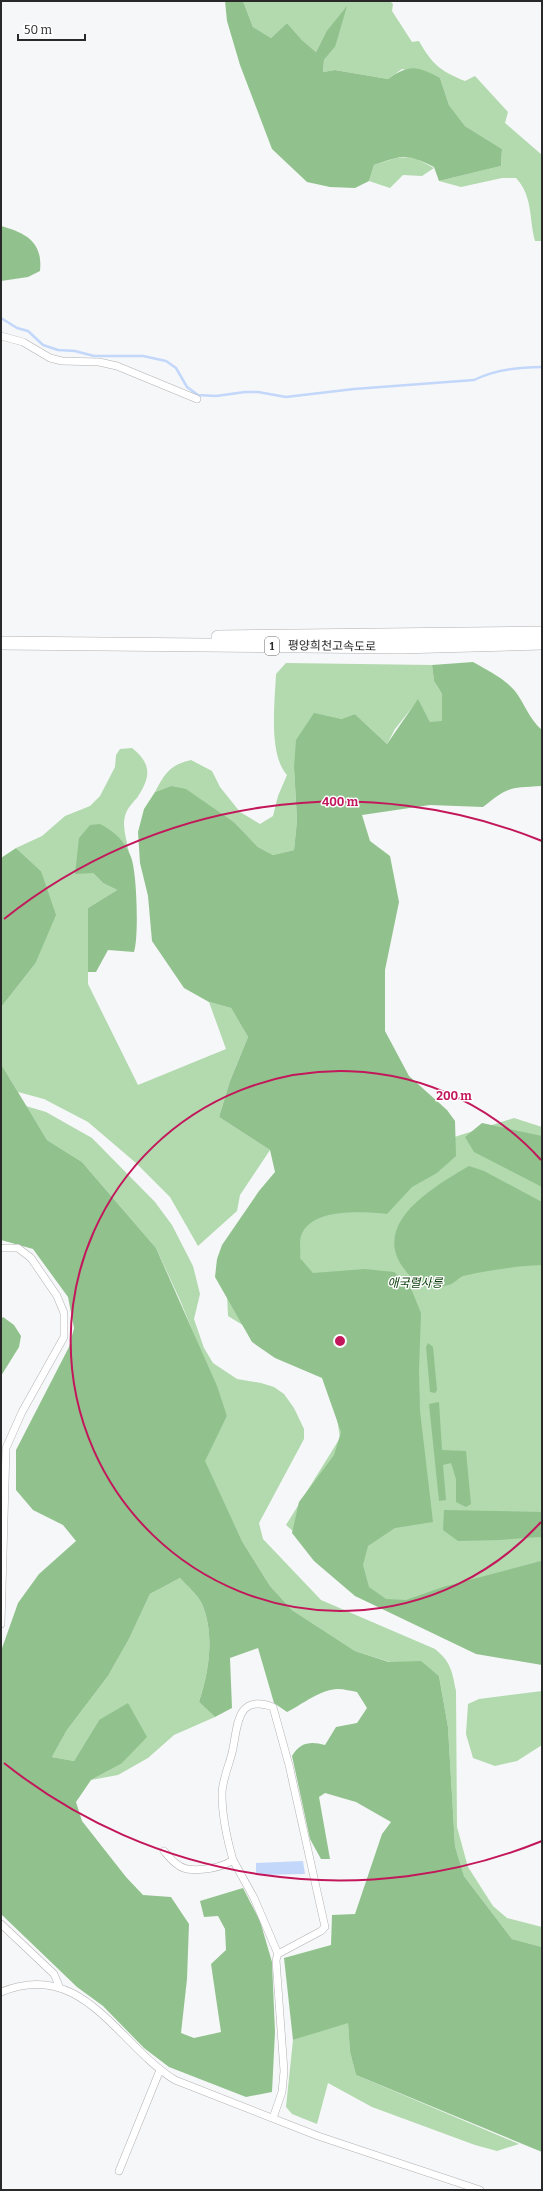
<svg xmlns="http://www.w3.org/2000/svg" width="543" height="2191" font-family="Bitter,'Noto Sans KR',serif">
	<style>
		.green { fill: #b2daae }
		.forest { fill: #91c28d }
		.water { fill: #c3d7fb }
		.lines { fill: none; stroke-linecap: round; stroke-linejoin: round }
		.stream { stroke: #c3d7fb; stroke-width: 2.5 }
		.street-casing { stroke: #b1b1b3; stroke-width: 8 }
		.highway-casing { stroke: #b1b1b3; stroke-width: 14 }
		.street { stroke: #fff; stroke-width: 7 }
		.highway { stroke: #fff; stroke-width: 13 }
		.ring { fill: none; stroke: #c2185b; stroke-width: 2 }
		.labels { text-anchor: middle; stroke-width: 3; stroke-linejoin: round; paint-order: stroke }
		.shield { fill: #fff; stroke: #696969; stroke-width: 1 }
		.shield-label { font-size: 11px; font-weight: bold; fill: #292929 }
		.street-label { font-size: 12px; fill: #292929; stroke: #fff }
		.park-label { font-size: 12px; font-style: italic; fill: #0e400c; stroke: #fff }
		.centre { fill: #c2185b; stroke: #fff; stroke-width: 2 }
		.ring-label { font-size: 12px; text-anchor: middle; font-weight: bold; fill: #c2185b; stroke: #fff; stroke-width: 3; stroke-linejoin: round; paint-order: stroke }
	</style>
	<rect width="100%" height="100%" fill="#f6f7f8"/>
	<!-- green -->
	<path class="green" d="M243,1H390L393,4L392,11L412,42L419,41C432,64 440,71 465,81L475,76L508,112L505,123L542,155V241H535C529,219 533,196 516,178H502L461,187L439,181L501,166L502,149L465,126L449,105L440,78L402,69L388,79L335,70L323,72L324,60L335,47L326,32L316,52L302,40L287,23L271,38L253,27Z
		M413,157L434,168L422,176L403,175L390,188L369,181L374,165L396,158Z
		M286,663L432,665L434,681L442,694V722H430L418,700L395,729L387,744L355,714L341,719L294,768L297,820L294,850L273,855L258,847L235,823L171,786L155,792C165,773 170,765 191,760L212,771L220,787L240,812L260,824L273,816L278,796L287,775C268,754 275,701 276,674Z
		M132,748C152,764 151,777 137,798C133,802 128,808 126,813C121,825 127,840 129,853L125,845L93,873L103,883L117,890L88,908V984L138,1085L226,1049L209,1002L231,1008L248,1037L230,1081L219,1117L270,1150L240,1195L237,1211L198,1246L170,1197L136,1163L88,1122L44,1099L18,1092L1,1064L2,1006L35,964L41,871L16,848L42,836L65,816L90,806L100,796L115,767L116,755L120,749Z
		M26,1106L46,1112L92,1138L155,1202L172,1225L193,1266L200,1294L194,1319L204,1348L213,1363L237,1379L261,1383L274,1387L284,1394L294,1408L304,1429V1439L259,1523L263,1539L321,1600L435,1649C451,1662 452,1671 456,1691L457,1827L468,1867L493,1906L507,1918L542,1927V1947L512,1939L464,1876L455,1846L448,1727L439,1676L421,1662H390L355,1651L292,1610L270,1586L242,1541L204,1461L227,1416L180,1300L156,1248L82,1162L47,1140Z
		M514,1118L542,1127V1575L414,1602L375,1604L286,1525L340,1438L331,1379L228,1316L225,1250L376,1162Z
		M180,1578C187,1586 198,1595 202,1604C215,1635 209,1671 199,1702L215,1717L174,1735L148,1758L118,1775L91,1780L121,1764L99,1720L74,1761L52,1757L67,1730L108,1676L129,1639L150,1594Z
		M542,1691V1745L517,1761L495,1766L473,1758L466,1734L468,1704L479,1699Z
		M348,2022L350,2052L356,2075L519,2144L497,2151L475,2145L372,2107L328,2083L317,2124L292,2114L286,2107L293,2040Z"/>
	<!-- forest -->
	<path class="forest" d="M225,1H243L253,27L271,38L287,23L302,40L316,52L326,32L347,6L335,47L324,60L323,72L335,70L388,79C410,64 417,66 440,78L449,105L465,126L502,149L501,166L439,181L434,167C406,153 403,155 374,165L369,181L355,188L330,187L307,182L272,149L240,65L227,21Z
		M1,226C26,233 43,242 40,271L28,277L1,281Z
		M473,662C487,670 504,678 515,691C525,704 529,719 542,730V786C510,788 509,786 483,807L430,805L362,815L370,841L390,856L399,902L385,970V1031L409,1076L447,1110L455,1121L456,1156L437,1173L412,1187L387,1214C364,1212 311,1207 301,1236C299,1242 301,1251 300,1258L313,1273L365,1269L394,1272L410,1286L421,1313L419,1370L420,1411L433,1522L395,1528L368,1546L363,1565L369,1587L386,1599L406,1600L443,1587L541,1561L542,1559V1665L476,1654L355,1596L314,1561L292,1533L299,1502L334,1455L341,1432L322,1378L275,1358L252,1342L215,1277L217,1259L222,1245L259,1191L275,1172L270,1150L219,1117L230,1081L248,1037L231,1008L209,1002L184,988L152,941L148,896L140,863L138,832L144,809L155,792L171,786L186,789L235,823L258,847L273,855L294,850L297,820L294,768L296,740L314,713L341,719L355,714L387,744L418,699L430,722L442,721V694L434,681L432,665Z
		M100,824C115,832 125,841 131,857C137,872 139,937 134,952L108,950L96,972H88V908L117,890L103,883L93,873L75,874L79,838L90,825Z
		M16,848L41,871L56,915L35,964L2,1006L1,1022V858Z
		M1,1064L47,1140L82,1162L156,1248L217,1386L227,1416L205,1461L242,1541L270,1586L292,1610L355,1651L389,1662L421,1661L439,1676L448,1727L455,1846L464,1876L512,1939L542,1947V2152L356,2075L350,2052L348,2023L293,2040L284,1958L331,1945L332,1915L355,1914L382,1834L391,1822L356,1802L325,1793L319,1797L330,1859H321L310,1839L292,1756C300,1742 311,1741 325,1745L336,1727L357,1723L367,1708L357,1692C351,1691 344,1689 338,1689C321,1689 303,1704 287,1712L274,1703L258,1648L230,1658L232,1708L215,1717L199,1702C209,1671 215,1635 202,1604C198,1595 187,1586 180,1578L150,1594L129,1639L108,1676L67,1730L52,1757L74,1761L99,1720L128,1703L147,1737L121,1764L91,1780L76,1802L82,1821L126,1877L143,1895L171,1897L189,1924L187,1979L181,2033L194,2038L221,2032L211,1964L226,1950L225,1929L218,1916L204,1917L200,1901L243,1888L260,1921L272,1962L275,2032L272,2092L246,2097L169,2067L144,2048L103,2006L77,1987L1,1914V1651L18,1603L39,1574L76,1541L63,1525L33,1510L16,1490V1450L69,1347L74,1328L68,1297L33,1249L1,1240Z
		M482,1123L542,1136V1187L474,1152L465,1137Z
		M469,1166L484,1171L542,1202V1265C516,1266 489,1270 463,1276C458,1278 454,1284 448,1285C442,1287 432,1288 427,1287C417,1286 407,1273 402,1266C372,1221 437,1185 469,1166Z
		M3,1317L14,1325L21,1336L19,1347L1,1376V1319Z
		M428,1343L433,1347L437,1390L435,1393L430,1392L426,1347Z
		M439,1402L442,1450L466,1451L471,1504L466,1507L456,1502V1479L451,1463L443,1465L446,1500L439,1501L429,1404Z
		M444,1510L542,1512V1539L540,1537L499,1540L458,1541L443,1530Z"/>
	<!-- water -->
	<path class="water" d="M303,1861L305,1874L256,1875V1863Z"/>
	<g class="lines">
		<!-- stream -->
		<path class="stream" d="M1,318L17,328L28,331L43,345L58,350L75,351L94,356H143L166,361L176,368L187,387L198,395L216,396L245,392H258L286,397L354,389L474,380C494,370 520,367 542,367"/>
		<defs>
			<path id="street" d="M1,336L23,342L50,358L62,361L99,362L117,366L197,399
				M1,1248H18L31,1258L57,1296L64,1313V1337L22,1412L6,1448L1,1624
				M164,1851C170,1858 177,1867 187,1869C200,1871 222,1868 233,1860C227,1839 222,1816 222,1794C222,1781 229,1765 232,1753C238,1728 235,1693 273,1707L289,1765L325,1927L321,1931L278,1954L276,1960L284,2071L282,2092L273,2118
				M233,1860L254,1898L278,1954
				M1,1924L54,1974L59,1986
				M1,1992C83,1958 118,2045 175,2080L318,2136L480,2190
				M119,2171L160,2070"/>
			<path id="highway" d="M218,637L542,633
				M1,643L401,647L542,643"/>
		</defs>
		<!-- street casing -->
		<use href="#street" class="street-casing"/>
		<!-- highway casing -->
		<use href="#highway" class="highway-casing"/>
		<!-- street -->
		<use href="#street" class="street"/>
		<!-- highway -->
		<use href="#highway" class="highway"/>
	</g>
	<!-- distance rings -->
	<g class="ring">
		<path d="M541 1522A270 270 0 1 1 541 1160"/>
		<path d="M542 1841A539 539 0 0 1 4 1763M4 919A539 539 0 0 1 542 841"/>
	</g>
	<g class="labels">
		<!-- shield labels -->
		<rect class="shield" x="265" y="637" width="14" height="18" rx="3"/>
		<g class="shield-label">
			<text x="272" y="650">1</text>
		</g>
		<!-- street labels -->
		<g class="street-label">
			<text transform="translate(332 646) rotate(1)" y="4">평양희천고속도로</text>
		</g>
		<!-- park labels -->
		<g class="park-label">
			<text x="415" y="1287">애국렬사릉</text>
		</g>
	</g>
	<circle cx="340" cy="1341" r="6" class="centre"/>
	<g class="ring-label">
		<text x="340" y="806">400 m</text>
		<text x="454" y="1100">200 m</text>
	</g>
	<!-- border -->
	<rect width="543" height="2191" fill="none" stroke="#292929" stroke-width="4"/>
	<!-- scale -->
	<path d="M18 34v6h67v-6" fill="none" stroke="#292929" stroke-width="2"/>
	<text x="24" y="34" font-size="12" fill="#292929" stroke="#ffffff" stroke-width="3" paint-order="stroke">50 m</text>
</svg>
